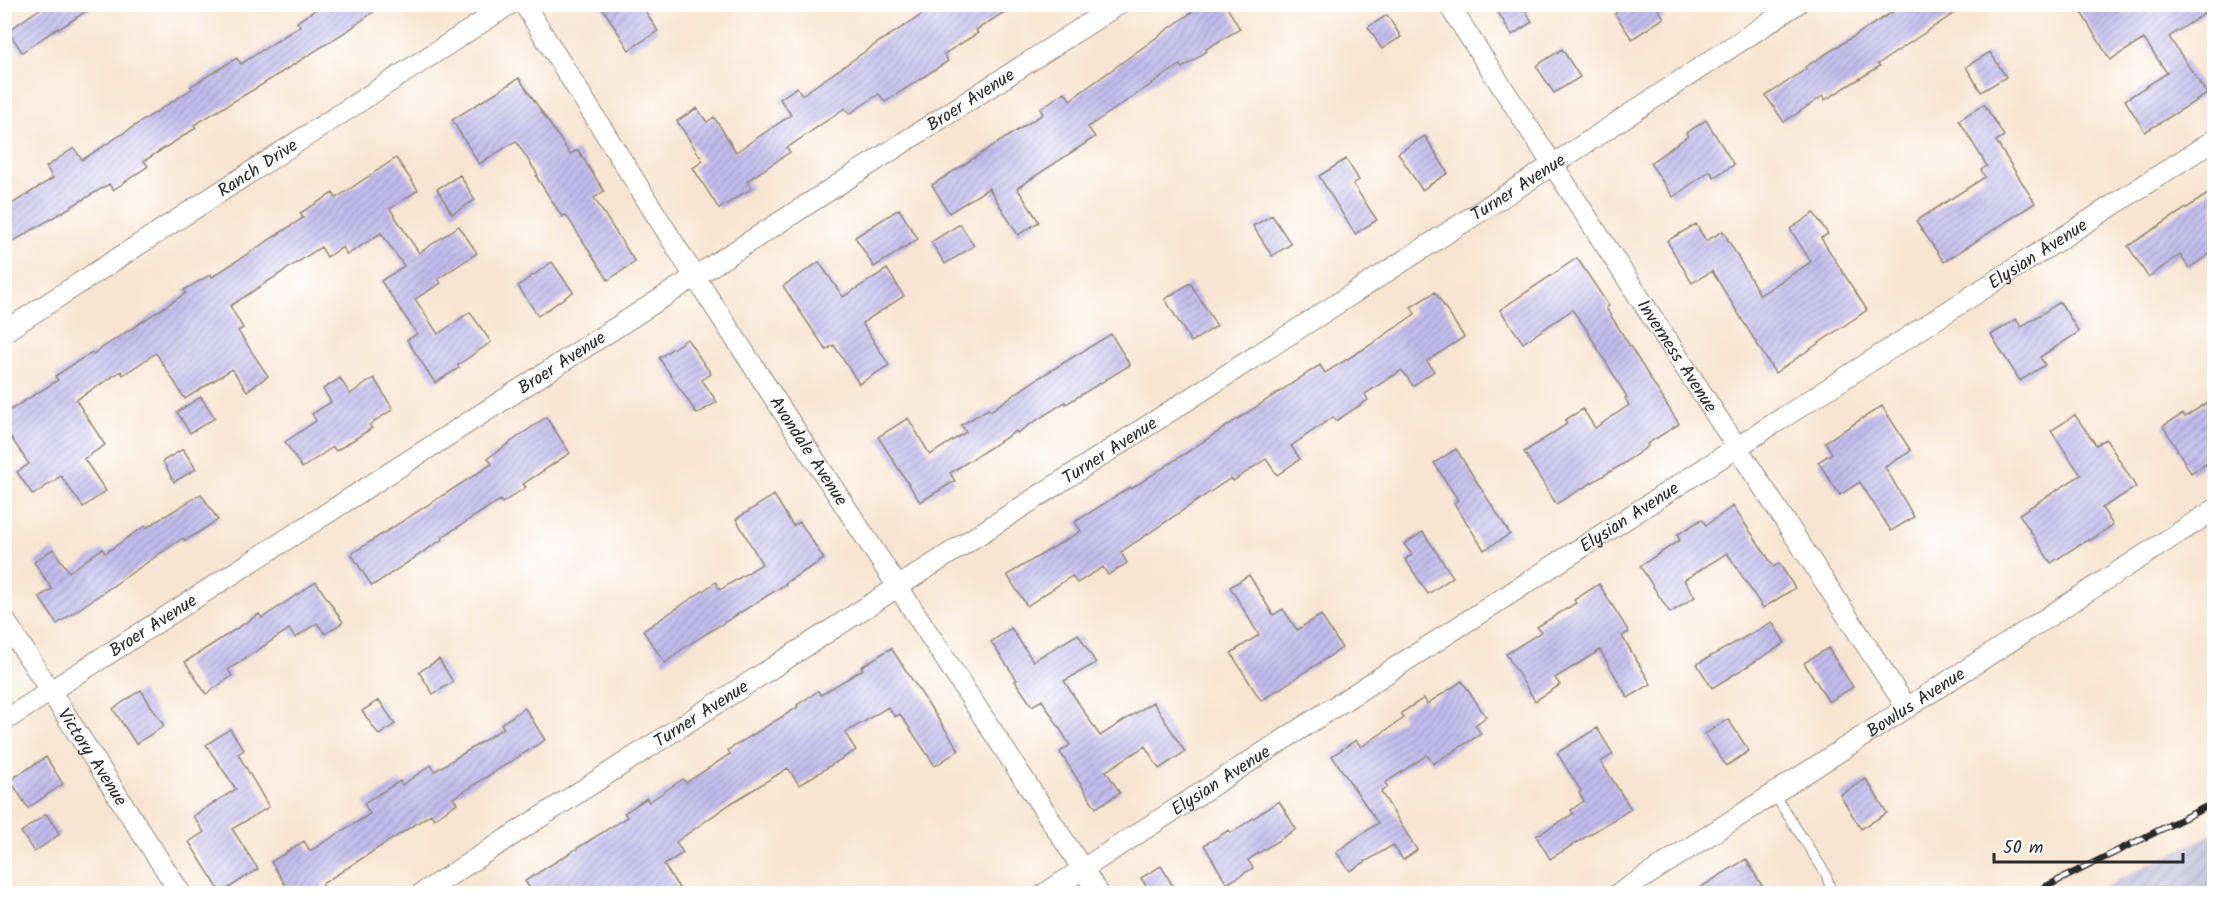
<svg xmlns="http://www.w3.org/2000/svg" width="2219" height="898" font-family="Kalam,sans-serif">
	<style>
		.industrial { fill: url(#industrial-furrows) }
		.building { fill: url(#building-hatch) }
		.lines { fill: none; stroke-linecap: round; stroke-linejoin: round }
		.service-casing { stroke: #92887e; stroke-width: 11 }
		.minor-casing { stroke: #92887e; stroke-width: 22 }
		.service { stroke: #fff; stroke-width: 9 }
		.minor { stroke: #fff; stroke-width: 20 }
		.rail-casing { stroke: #2b2b2b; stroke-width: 7 }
		.rail { stroke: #fff; stroke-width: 4.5; stroke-dasharray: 14; stroke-linecap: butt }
		.labels { text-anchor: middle; stroke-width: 5; stroke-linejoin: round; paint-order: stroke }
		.street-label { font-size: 18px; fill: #2b2b2b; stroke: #fff }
	</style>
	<defs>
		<pattern id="industrial-furrows" width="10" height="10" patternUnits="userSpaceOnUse" patternTransform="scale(1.5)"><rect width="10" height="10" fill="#c3c1db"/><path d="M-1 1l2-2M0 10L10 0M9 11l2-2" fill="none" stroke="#a8a6bc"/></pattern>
		<pattern id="building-hatch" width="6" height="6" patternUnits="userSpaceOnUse" patternTransform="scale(1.5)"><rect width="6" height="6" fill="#c3bded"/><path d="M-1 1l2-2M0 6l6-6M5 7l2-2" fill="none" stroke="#9f9ac0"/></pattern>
	</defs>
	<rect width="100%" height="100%" fill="#fff"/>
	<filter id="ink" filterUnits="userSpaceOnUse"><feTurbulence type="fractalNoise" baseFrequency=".0167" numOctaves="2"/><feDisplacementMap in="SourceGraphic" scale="12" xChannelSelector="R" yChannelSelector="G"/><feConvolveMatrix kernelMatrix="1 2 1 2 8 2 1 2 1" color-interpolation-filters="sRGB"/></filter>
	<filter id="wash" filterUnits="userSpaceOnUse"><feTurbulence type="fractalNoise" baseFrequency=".008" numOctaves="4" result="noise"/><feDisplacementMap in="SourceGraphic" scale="24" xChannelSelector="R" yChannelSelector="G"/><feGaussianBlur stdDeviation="1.35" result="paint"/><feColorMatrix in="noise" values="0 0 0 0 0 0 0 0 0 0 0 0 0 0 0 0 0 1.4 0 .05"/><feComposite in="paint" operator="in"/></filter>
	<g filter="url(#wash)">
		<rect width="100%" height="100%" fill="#f8e5d1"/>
		<!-- industrial -->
		<path class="industrial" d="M2214,833V893H2092Z"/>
		<g id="blocks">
			<!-- building -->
			<path class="building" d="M47,4H97L59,29L58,28L22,52L8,31Z
				M324,4H384L350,29L263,84L194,125L196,128L144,161L148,166L113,190L109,184L4,247V209L53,178L46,167L74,148L82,160L192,89L191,86L237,58L241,64L300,26L297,22Z
				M600,4H641L658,31L629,50Z
				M939,4H1017L976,30L978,33L944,54L948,61L885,102L879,94L849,114L845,108L787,148L790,152L747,181L752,188L719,209L693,168L703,161L677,121L697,108L707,122L714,117L736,152L791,115L780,99L797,87L802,95L879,42Z
				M1203,4H1225L1240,29L1206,49L1207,51L1182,68L1180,65L1088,127L1095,137L1017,188L1039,222L1018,235L989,188L949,213L932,185L1043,114L1040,109L1065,92L1070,100Z
				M1493,4H1522L1532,22L1512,35Z
				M1628,4H1655L1664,18L1632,39L1615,14Z
				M1905,4H1968L1878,64L1880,66L1825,100L1823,96L1784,122L1766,96L1806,69L1805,67Z
				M2076,4H2214V7L2169,37L2207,94L2145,132L2125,100L2167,73L2144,39L2110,60Z
				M1387,15L1401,37L1382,49L1368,27Z
				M1562,49L1580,77L1554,93L1536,66Z
				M1990,52L2006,77L1981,92L1966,67Z
				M519,78L570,154L578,150L604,191L594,198L635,262L608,280L566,215L562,217L536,176L538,175L516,141L479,164L452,120Z
				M1984,104L2004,136L1996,141L2035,203L1944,262L1916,221L1985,177L1981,170L1987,166L1959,120Z
				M1706,120L1734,165L1714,177L1710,171L1673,197L1650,163L1688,136L1686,133Z
				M1425,136L1448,173L1422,190L1398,153Z
				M396,158L418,190L390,209L419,253L459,226L477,253L438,279L441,283L415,299L438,334L470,312L491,342L458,365L459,368L435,383L407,340L417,334L381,281L404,266L381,233L347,255L343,247L327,257L321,247L230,306L243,328L238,331L268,376L247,391L232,369L185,399L156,353L123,375L121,371L76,400L105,445L84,459L106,491L83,507L61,476L33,495L17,472L29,464L4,427V414L58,380L55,376L92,352L93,354L186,293L184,290L211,274L212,277L303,218L300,213L333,193L336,198Z
				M1346,159L1359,180L1353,184L1377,220L1355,234L1319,176Z
				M460,175L475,200L452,214L437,189Z
				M2214,190V251L2189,268L2180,255L2148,277L2128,246Z
				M899,209L918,239L874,267L855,237Z
				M1814,213L1828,234L1821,238L1867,310L1775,373L1712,271L1692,283L1667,241L1696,224L1706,241L1723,231L1760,295L1811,262L1790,229Z
				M1272,215L1291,244L1272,256L1253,226Z
				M960,224L974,246L945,264L931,242Z
				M1577,258L1609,306L1606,308L1679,424L1647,444L1648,446L1623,464L1556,504L1524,452L1567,424L1565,420L1583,409L1595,428L1629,405L1625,398L1627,397L1583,324L1572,310L1523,343L1500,310Z
				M552,262L573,292L538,316L518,286Z
				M819,262L843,297L887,269L904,296L862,323L889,365L859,384L834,345L826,350L783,286Z
				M1190,283L1217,326L1191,342L1165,299Z
				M1435,292L1464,337L1427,361L1434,371L1413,386L1402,370L1365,394L1368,400L1336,421L1333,417L1291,446L1300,459L1277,475L1266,459L1233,481L1231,478L1121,552L1127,563L1108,575L1103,567L1077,583L1072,576L1027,606L1007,575L1081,531L1075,522L1130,487L1131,489L1320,365L1325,373L1370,345L1415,314L1411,307Z
				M2060,302L2079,332L2040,357L2045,365L2020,381L1991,335L2016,319L2021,327Z
				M1111,334L1130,365L1066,404L1065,402L1017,433L1016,431L950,473L955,481L920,502L878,437L908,418L930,455L966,432L961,425L988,409L990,411L1037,379Z
				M687,339L711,374L702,380L717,402L697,414L659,358Z
				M340,378L350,394L374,378L393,409L369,425L372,428L336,451L333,447L302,468L285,442L316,421L312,414L331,402L323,389Z
				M201,397L215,418L190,433L177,412Z
				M2214,398V459L2191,473L2163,426L2183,414L2185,417Z
				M1882,406L1911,451L1885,467L1914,517L1891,531L1860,482L1840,495L1818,462L1832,453L1825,442Z
				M2075,415L2096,445L2106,439L2136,487L2102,508L2113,525L2089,541L2088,539L2051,563L2019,514L2081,475L2051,431Z
				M546,417L570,453L523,484L526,487L502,503L500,500L442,537L443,539L372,586L351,554L492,464L488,458Z
				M183,449L196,469L174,482L163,461Z
				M1456,449L1510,534L1484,550L1454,503L1458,500L1434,463Z
				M201,494L218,520L185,541L183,538L57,624L39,597L52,589L34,562L53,549L69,572L102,549L105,553L145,526L146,528Z
				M774,495L793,526L800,522L824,559L785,583L786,584L688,645L665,663L643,631L716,582L720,590L762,564L736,519Z
				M1733,506L1774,567L1779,563L1795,588L1763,608L1727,553L1684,580L1695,597L1670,613L1640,566L1680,540L1677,535L1702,519L1706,525Z
				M1423,532L1453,577L1428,594L1405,559L1412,555L1404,544Z
				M1249,575L1273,615L1283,609L1297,630L1321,615L1342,648L1261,701L1231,653L1259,635L1230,587Z
				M316,582L343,622L325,634L317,623L295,638L289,629L228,670L232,676L206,694L185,662L259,614L262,618Z
				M1599,584L1629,632L1622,636L1651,684L1628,698L1600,650L1555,678L1560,685L1535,701L1506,654L1541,632L1537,627L1576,603L1574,600Z
				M1772,622L1785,643L1712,688L1697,664Z
				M1011,628L1033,661L1078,634L1096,663L1064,681L1100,736L1153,702L1185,752L1159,769L1145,746L1106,771L1120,793L1096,808L1060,752L1070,745L1042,700L1032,706L1015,681L1017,680L991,642Z
				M891,648L959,750L935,766L900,714L895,717L888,707L845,733L856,750L799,785L788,768L730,804L676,842L683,853L664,865L683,894H533L525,881L627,817L624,813L647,798L649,802L683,779L686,783L730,754L728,750L798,707L797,705L818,691L821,695L863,669L861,667Z
				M1828,648L1853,687L1829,702L1804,663Z
				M439,659L453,682L433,694L419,672Z
				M1462,681L1486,717L1475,725L1481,734L1433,764L1427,755L1385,783L1388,787L1381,792L1417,850L1403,860L1393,845L1350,871L1336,852L1378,823L1332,756L1356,740L1361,747L1404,718L1401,713L1424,698L1427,704Z
				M141,690L164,726L136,744L113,709Z
				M379,700L395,724L379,735L362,711Z
				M525,708L545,740L453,798L457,803L434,819L431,814L322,884L328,894H291L271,862L304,841L310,851L370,814L364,803L400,781L402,785L431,765L435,771L504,728L501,724Z
				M1728,719L1749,751L1726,766L1705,734Z
				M1597,728L1613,754L1601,762L1631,809L1550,859L1536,836L1573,814L1571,810L1584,801L1579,793L1581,791L1557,753Z
				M230,729L244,750L238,754L269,807L232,829L258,869L221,893L189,842L204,832L193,816L236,789L206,745Z
				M46,757L63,784L28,808L10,780Z
				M1866,779L1887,813L1861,829L1840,795Z
				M1279,801L1296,829L1248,860L1253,868L1227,884L1204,845L1229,830L1231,833Z
				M46,814L60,834L34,852L21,832Z
				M1746,859L1767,894H1690Z
				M1161,866L1178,894H1151L1141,878Z"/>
		</g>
	</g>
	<g filter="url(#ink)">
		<use href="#blocks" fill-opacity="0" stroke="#92887e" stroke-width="1.5"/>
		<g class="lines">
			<defs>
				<path id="service" d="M1774,794L1826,874L1832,894"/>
				<g id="minor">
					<path id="s1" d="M524,4L695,277L1099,894"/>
					<path id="s2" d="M1448,4L1907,708"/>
					<path id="s3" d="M4,332L510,4"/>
					<path id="s4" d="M4,619L181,894"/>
					<path id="s5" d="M4,721L1119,4"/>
					<path id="s6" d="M421,894L1554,164L1797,4"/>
					<path id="s7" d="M1044,894L2214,140"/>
					<path id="s8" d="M1618,894L2214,510"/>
				</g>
			</defs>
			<!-- service casing -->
			<use href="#service" class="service-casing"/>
			<!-- minor casing -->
			<use href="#minor" class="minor-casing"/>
			<!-- service -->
			<use href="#service" class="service"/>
			<!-- minor -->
			<use href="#minor" class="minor"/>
			<defs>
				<path id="rail" d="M2031,894L2214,803"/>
			</defs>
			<!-- rail casing -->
			<use href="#rail" class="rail-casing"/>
			<!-- rail -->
			<use href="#rail" class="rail"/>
		</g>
	</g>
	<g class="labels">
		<!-- street labels -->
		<g class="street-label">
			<text dy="6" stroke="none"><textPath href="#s5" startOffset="1149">Broer Avenue</textPath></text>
			<text dy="6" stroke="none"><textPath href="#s3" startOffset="302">Ranch Drive</textPath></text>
			<text dy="6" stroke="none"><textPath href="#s6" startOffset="1305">Turner Avenue</textPath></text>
			<text dy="6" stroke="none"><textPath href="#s7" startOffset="1182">Elysian Avenue</textPath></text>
			<text dy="6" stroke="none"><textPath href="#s2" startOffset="420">Inverness Avenue</textPath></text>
			<text dy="6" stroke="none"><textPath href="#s5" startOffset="663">Broer Avenue</textPath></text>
			<text dy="6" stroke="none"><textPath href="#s6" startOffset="819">Turner Avenue</textPath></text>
			<text dy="6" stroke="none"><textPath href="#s1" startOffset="530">Avondale Avenue</textPath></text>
			<text dy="6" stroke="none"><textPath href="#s7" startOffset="696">Elysian Avenue</textPath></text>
			<text dy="6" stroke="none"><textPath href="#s5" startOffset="177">Broer Avenue</textPath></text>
			<text dy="6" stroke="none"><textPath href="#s8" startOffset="354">Bowlus Avenue</textPath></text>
			<text dy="6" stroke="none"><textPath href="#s6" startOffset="333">Turner Avenue</textPath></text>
			<text dy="6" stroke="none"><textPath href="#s4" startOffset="164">Victory Avenue</textPath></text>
			<text dy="6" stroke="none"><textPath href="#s7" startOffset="210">Elysian Avenue</textPath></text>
		</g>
	</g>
	<!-- margin -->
	<rect width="2219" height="898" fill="none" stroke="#fff" stroke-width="24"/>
	<!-- scale -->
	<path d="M1994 853v9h189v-9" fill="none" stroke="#2b2b2b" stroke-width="3"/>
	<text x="2003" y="853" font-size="18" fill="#2b2b2b" stroke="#ffffff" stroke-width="4.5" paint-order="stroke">50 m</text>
</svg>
